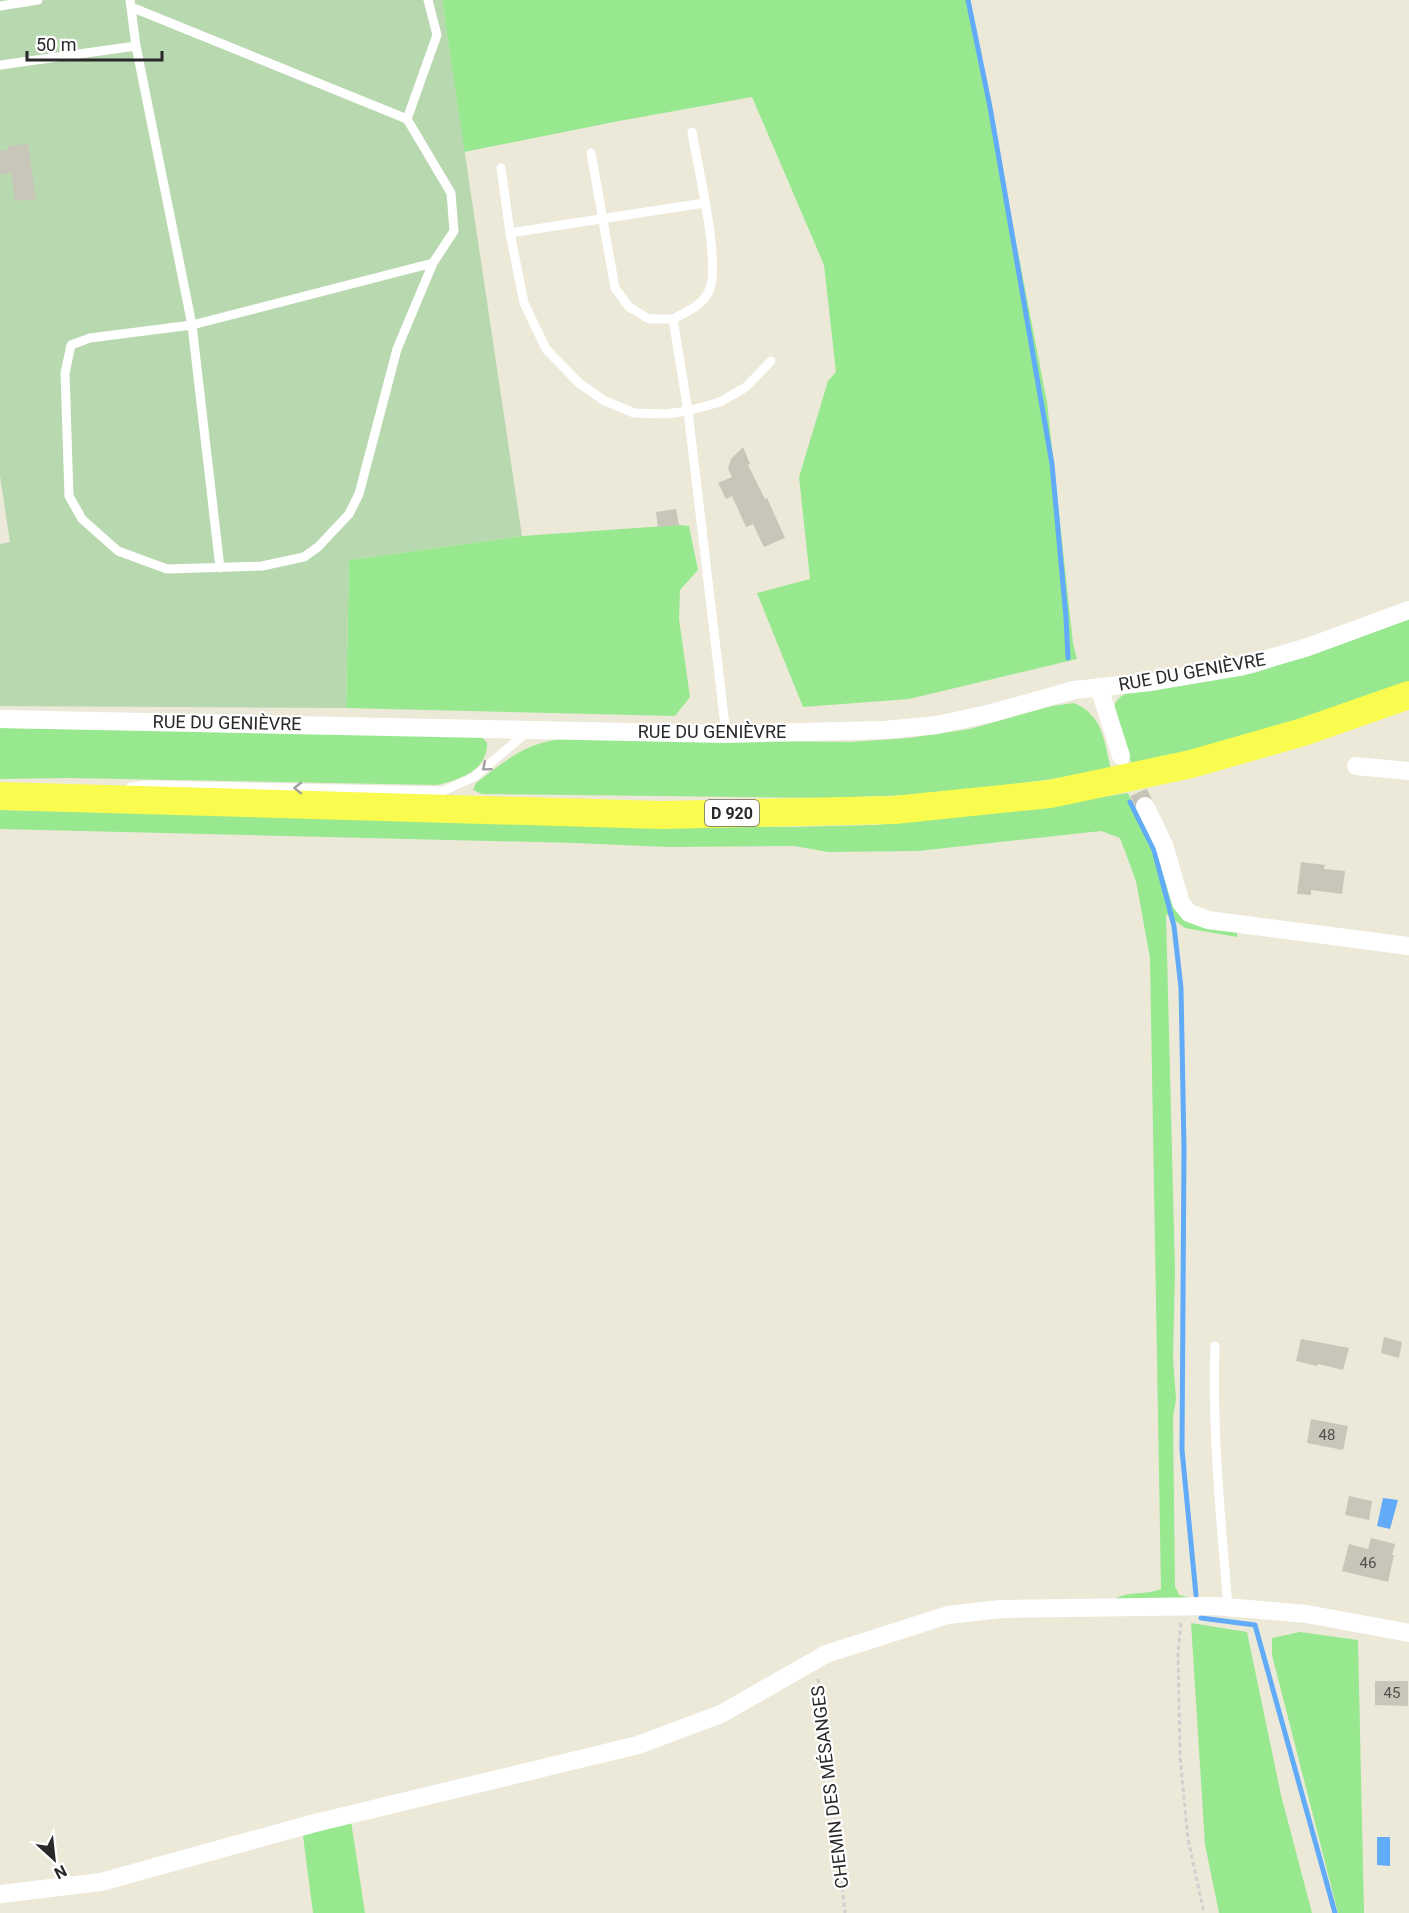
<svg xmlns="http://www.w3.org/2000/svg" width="1409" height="1913" font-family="Roboto,sans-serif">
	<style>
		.green { fill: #98e890 }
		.cemetery { fill: #b8d8af }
		.water { fill: #62abf8 }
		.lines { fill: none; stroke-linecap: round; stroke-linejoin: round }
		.stream { stroke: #62abf8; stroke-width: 5 }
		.building { fill: #c8c5b9 }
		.street-tunnel { stroke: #c6c3b6; stroke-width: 18; stroke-dasharray: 18 9; stroke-linecap: butt }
		.path { stroke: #d0d0d0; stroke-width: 3; stroke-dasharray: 4.5 3; stroke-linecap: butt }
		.lane { stroke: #fff; stroke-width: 9 }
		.street { stroke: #fff; stroke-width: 18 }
		.primary { stroke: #f9fc4f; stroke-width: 28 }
		.oneway { stroke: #9f9f9f }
		.labels { text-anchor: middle; stroke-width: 4.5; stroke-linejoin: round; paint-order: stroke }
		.number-label { font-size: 15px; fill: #51504d }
		.shield { fill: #fff; stroke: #696969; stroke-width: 1.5 }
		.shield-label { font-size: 16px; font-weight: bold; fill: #292929 }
		.street-label { font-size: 18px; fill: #292929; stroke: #fff }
	</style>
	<rect width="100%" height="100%" fill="#ede9d9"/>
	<!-- green -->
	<path class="green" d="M442,0H969L1047,402L1073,643L1077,659L909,699L803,707L757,593L810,579L799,477L828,381L836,372L824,265L752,97L619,121L464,152Z
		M679,525L689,526L698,570L680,590L679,619L690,697L675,716L346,708L349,560L522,536Z
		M1409,618V683L1242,738L1132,765C1128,750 1110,718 1115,704C1117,699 1121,696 1125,694L1254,673L1316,653Z
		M1074,703C1103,715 1104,741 1111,769L1046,780L936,794L828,798L482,794L473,790L476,783C506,761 521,745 560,739L850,742L909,738L970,729L1052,706Z
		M0,728L481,736L487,743C488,770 459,780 437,785L69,778L0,779Z
		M1128,793L1138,814L1155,840L1172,901L1237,932V937L1185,928L1166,914L1175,1271L1173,1357L1176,1399L1173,1417L1175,1586L1179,1595L1192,1598L1123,1600L1116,1598C1131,1591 1146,1595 1161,1589L1150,958L1136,881L1120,838L1101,831L918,851L828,852L794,846L668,847L575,843L0,829V810L791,827L875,825L1005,812Z
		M1191,1623L1247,1632L1281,1795L1312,1913H1219L1205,1845Z
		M1300,1632L1358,1640L1364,1913H1338L1272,1655V1638Z
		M351,1821L365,1913H313L303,1836Z"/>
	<!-- cemetery -->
	<path class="cemetery" d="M0,0H442L522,536L349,560L346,708L0,706V544L10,542L0,476Z"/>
	<!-- water -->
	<path class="water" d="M1383,1498L1398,1500L1390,1529L1377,1526Z
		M1377,1837H1390V1866L1377,1865Z"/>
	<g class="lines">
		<!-- stream -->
		<path class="stream" d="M968,0L990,107L1052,464L1066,617L1068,658
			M1130,802L1154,850L1174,926L1181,988L1184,1148L1182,1450L1196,1595
			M1201,1618L1255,1625L1335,1913"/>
	</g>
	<!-- building -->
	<path class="building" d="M28,144L36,199L15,201L11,173L0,174V151L8,150V146Z
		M743,447L750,464L748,465L765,499L767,498L785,538L764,547L753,524L746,527L732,496L726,499L718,483L732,477L728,469L731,459Z
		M676,509L679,525L658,527L656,512Z
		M1301,862L1325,865L1324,869L1345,871L1342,894L1311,890V895L1297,894Z
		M1384,1337L1402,1342L1399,1358L1381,1353Z
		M1301,1339L1349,1348L1343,1370L1318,1364L1317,1366L1296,1361Z
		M1311,1419L1348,1426L1343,1450L1307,1443Z
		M1349,1496L1372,1501L1369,1520L1345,1515Z
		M1371,1538L1395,1544L1392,1555H1394L1388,1582L1342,1571L1349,1544L1368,1549Z
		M1375,1681H1408V1706L1375,1705Z"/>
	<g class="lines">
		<!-- street-tunnel -->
		<path class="street-tunnel" d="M1127,768L1145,806"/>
		<!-- path -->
		<path class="path" d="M1181,1623L1178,1653L1180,1756L1188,1839L1204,1913
			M818,1679L822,1699L845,1913"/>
		<!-- lane -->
		<path class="lane" d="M0,6L38,0
			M131,7L407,119
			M136,46L192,325L433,263
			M0,65L136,46L130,0
			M692,132C697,164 722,266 709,291C702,306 686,312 673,319L688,411L726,734
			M591,153L615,288L629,307L649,319H673
			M501,168L510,233L524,303L546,349L579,383L603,400L634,413L666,414L688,411L720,402L746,387L771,361
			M510,233L704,203
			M220,568L192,325L90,338L71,345L65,373L69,496L82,519L118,551L167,569L262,566L304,557L318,547L349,514L359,494L397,349L433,263L454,231L451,193L407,119L437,35L428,0
			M131,787L144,785L443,791L474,777L527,732
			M1215,1346C1212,1433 1221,1521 1228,1607"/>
		<!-- street -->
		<path class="street" d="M1099,687L1121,756
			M0,719L726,734L884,730L937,725L992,713L1074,690L1151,682L1240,667L1308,647L1409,610
			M1356,766L1409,771
			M1145,806L1164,845L1181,903L1189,913L1208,920L1409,946
			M0,1894L101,1882L311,1824L638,1745L721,1714L826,1654L948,1615L1001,1609L1214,1606L1307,1614L1409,1633"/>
		<!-- primary -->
		<path class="primary" d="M0,796L661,815L894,810L1050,794L1191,764L1303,732L1409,695"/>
	</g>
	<!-- one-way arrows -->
	<defs><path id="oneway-chevron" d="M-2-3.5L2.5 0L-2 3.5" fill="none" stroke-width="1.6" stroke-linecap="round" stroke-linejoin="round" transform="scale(1.5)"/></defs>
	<g class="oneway">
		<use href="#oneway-chevron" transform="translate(486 767) rotate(140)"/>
		<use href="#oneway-chevron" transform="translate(298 788) rotate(-179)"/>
	</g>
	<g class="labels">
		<!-- number labels -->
		<g class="number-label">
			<text x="1327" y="1440">48</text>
			<text x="1368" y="1568">46</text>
			<text x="1392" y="1698">45</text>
		</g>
		<!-- shield labels -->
		<rect class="shield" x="705" y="800" width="54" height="26" rx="4.5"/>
		<g class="shield-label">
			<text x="732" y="819">D 920</text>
		</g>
		<!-- street labels -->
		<g class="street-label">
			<text transform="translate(1192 672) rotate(-10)" y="6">RUE DU GENIÈVRE</text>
			<text transform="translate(227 723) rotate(1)" y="6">RUE DU GENIÈVRE</text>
			<text x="712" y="738">RUE DU GENIÈVRE</text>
			<text transform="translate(830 1787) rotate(-97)" y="6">CHEMIN DES MÉSANGES</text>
		</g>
	</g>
	<!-- north arrow -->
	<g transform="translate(54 1859) rotate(153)" stroke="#ffffff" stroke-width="4.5" paint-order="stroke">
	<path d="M0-4.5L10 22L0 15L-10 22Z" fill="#292929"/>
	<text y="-9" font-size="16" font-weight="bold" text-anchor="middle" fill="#292929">N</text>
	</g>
	<!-- scale -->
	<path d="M27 51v9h135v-9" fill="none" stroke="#292929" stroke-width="3"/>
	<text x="36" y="51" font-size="18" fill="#292929" stroke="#ffffff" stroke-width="4.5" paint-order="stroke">50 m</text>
</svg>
